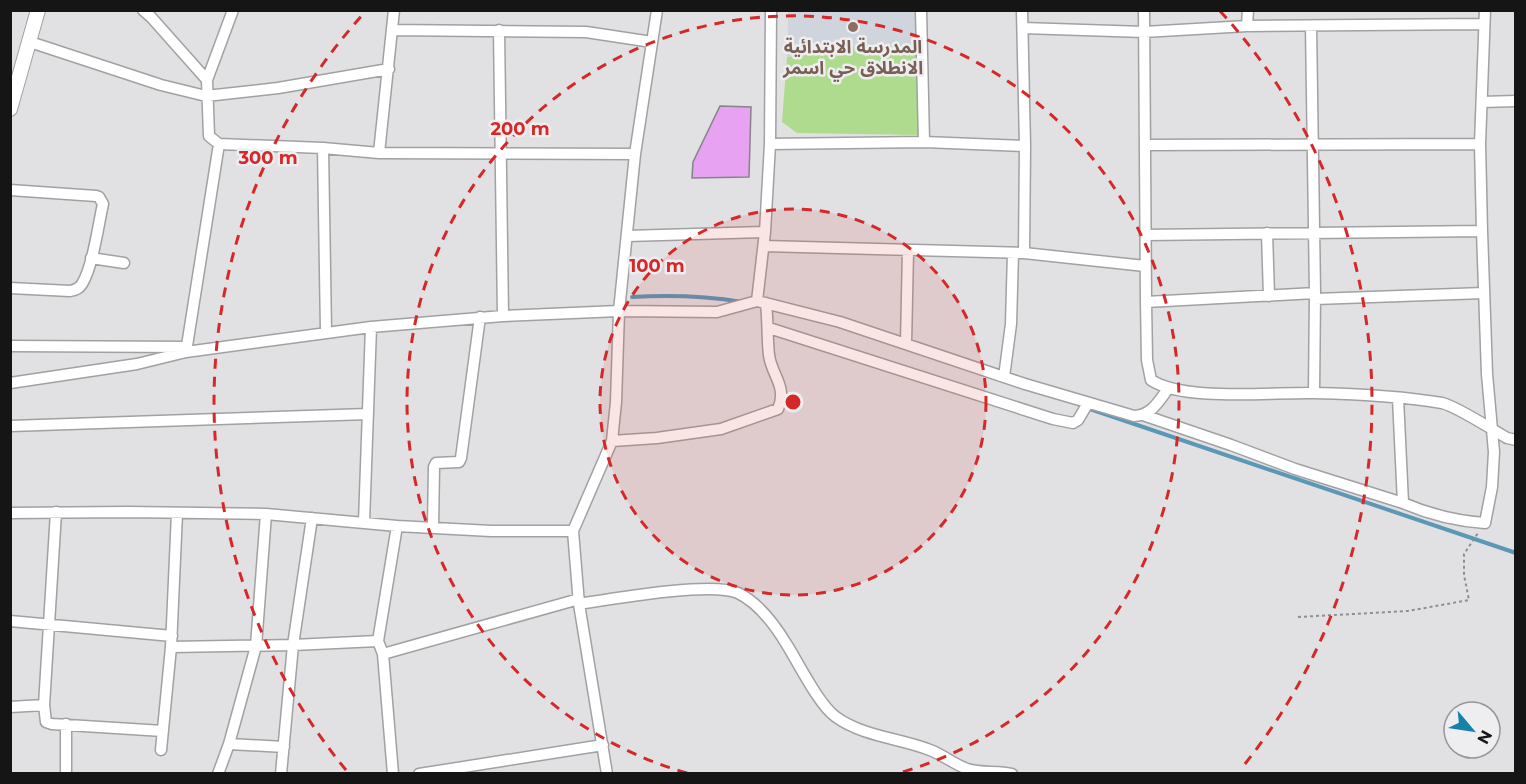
<svg xmlns="http://www.w3.org/2000/svg" width="1526" height="784" font-family="Montserrat,'Noto Sans Arabic',sans-serif">
	<style>
		.built { fill: #d0d4dc }
		.green { fill: #aedb8e }
		.lines { fill: none; stroke-linecap: round; stroke-linejoin: round }
		.stream { stroke: #5a98b6; stroke-width: 4 }
		.building { fill: #e7a3f1; stroke: #858485; stroke-width: 1.5 }
		.minor-casing { stroke: #a1a1a3; stroke-width: 13 }
		.tertiary-casing { stroke: #a1a1a3; stroke-width: 16 }
		.path { stroke: #8e8e90; stroke-width: 2; stroke-dasharray: 3 3; stroke-linecap: butt }
		.minor { stroke: #fff; stroke-width: 10 }
		.tertiary { stroke: #fff; stroke-width: 14 }
		.ring { fill: none; stroke: #d62828; stroke-width: 3; stroke-dasharray: 10 8 }
		.education-dot { fill: #8d6e63; stroke: #eeeef0; stroke-width: 2 }
		.labels { text-anchor: middle; stroke-width: 5; stroke-linejoin: round; paint-order: stroke }
		.education-label { font-size: 18px; font-weight: bold; fill: #785e54; stroke: #eeeef0 }
		.centre { fill: #d62828; stroke: #eeeef0; stroke-width: 3 }
		.ring-label { font-size: 18px; text-anchor: middle; font-weight: bold; fill: #d62828; stroke: #eeeef0; stroke-width: 5; stroke-linejoin: round; paint-order: stroke }
	</style>
	<rect width="100%" height="100%" fill="#e1e1e3"/>
	<!-- built -->
	<path class="built" d="M788,11H917L918,44L805,49L797,56L787,57Z"/>
	<!-- green -->
	<path class="green" d="M918,44L920,135L797,133L782,122L787,57L797,56L805,49Z"/>
	<g class="lines">
		<!-- stream -->
		<path class="stream" d="M632,297C669,295 706,296 742,302
			M1087,408L1516,553"/>
	</g>
	<!-- building -->
	<path class="building" d="M720,106L751,107L749,177L692,178L693,162Z"/>
	<g class="lines">
		<defs>
			<path id="minor" d="M143,10L151,17L207,80
				M233,10L207,80L209,136L219,144L323,148L379,153L635,154
				M771,10L770,144L765,232L757,301L840,322L1025,384L1134,416C1152,415 1158,402 1168,389
				M921,10L924,142
				M1022,10L1025,146L1024,253
				M1144,10L1146,302L1147,360L1151,380C1184,402 1273,392 1314,393C1356,394 1401,396 1442,403C1456,406 1493,430 1507,438L1516,440
				M1247,26L1248,10
				M1311,26L1315,293L1314,393
				M1023,28L1144,32L1247,26L1484,24
				M393,30L586,32L652,42
				M499,30L503,316
				M30,42L161,85L206,96L278,88L389,69
				M1482,102L1516,101
				M770,144L924,142L1025,146
				M1146,145L1480,144
				M323,148L326,332
				M379,153L394,10
				M10,190L96,196L99,197L103,204C98,226 93,266 82,284C79,289 75,290 70,291L10,288
				M1267,233L1269,296
				M1145,235L1482,231
				M627,236L765,232
				M764,246L1024,253L1145,266
				M91,258L124,263
				M1315,299L1484,293
				M1146,302L1315,293
				M769,328L1053,419L1073,423L1078,420L1088,403
				M906,344L908,250
				M10,346L187,347
				M186,352L219,144
				M1004,377L1011,324L1013,253
				M10,383L137,364L186,352L371,327L503,316L619,311L717,312L757,301
				M1143,415L1231,445L1295,469L1403,503L1398,398
				M10,426L368,414
				M612,441L657,438L721,429L778,409C788,387 771,374 769,355C767,338 768,320 766,303
				M1403,503C1431,515 1455,521 1485,523L1492,487L1494,452L1487,374L1482,231L1480,144L1485,10
				M56,512L44,705L46,722L52,724L163,731
				M10,513L128,512L266,514L397,526L491,531H573
				M364,522L371,327
				M433,527L434,467L436,463L459,462L461,458L480,317
				M579,604C611,599 712,581 738,593C759,603 775,625 787,645C799,664 819,705 836,717C864,737 900,738 930,750C943,755 954,764 967,769C982,774 998,770 1012,774
				M10,621L172,636
				M171,647L293,645L378,641
				M383,654L579,599
				M10,707L44,705
				M229,744L284,747
				M161,750L171,647L177,513
				M66,774V724
				M218,774L229,744L256,646L266,514
				M281,774L293,645L312,518
				M393,774L383,654L378,641L397,526
				M419,774L603,745
				M607,774L579,604L573,531L612,441L616,402L619,311L635,154L657,10"/>
			<path id="tertiary" d="M10,109L38,10"/>
		</defs>
		<!-- minor casing -->
		<use href="#minor" class="minor-casing"/>
		<!-- tertiary casing -->
		<use href="#tertiary" class="tertiary-casing"/>
		<!-- path -->
		<path class="path" d="M1298,617L1408,611L1469,600L1464,575V554L1478,533"/>
		<!-- minor -->
		<use href="#minor" class="minor"/>
		<!-- tertiary -->
		<use href="#tertiary" class="tertiary"/>
	</g>
	<!-- distance rings -->
	<circle cx="793" cy="402" r="193" fill="#d62828" fill-opacity=".12"/>
	<g class="ring">
		<circle cx="793" cy="402" r="193"/>
		<path d="M687 773A386 386 0 1 1 899 773"/>
		<path d="M346 770A579 579 0 0 1 366 11M1220 11A579 579 0 0 1 1240 770"/>
	</g>
	<!-- markers -->
	<circle class="education-dot" cx="853" cy="27" r="6"/>
	<g class="labels">
		<!-- education labels -->
		<g class="education-label">
			<text x="853" y="53">المدرسة الابتدائية<tspan x="853" dy="21">الانطلاق حي اسمر</tspan></text>
		</g>
	</g>
	<circle cx="793" cy="402" r="9" class="centre"/>
	<g class="ring-label">
		<text x="520" y="135">200 m</text>
		<text x="268" y="164">300 m</text>
		<text x="657" y="272">100 m</text>
	</g>
	<!-- border -->
	<rect width="1526" height="784" fill="none" stroke="#151516" stroke-width="24"/>
	<!-- north arrow -->
	<g transform="translate(1472 730) rotate(119)"><circle r="28" fill="#eeeef0" stroke="#979799" stroke-width="1.5"/>
	<path d="M0-4.5L10 22L0 15L-10 22Z" fill="#1681aa"/>
	<text y="-9" font-size="16" font-weight="bold" text-anchor="middle" fill="#151516">N</text>
	</g>
</svg>
